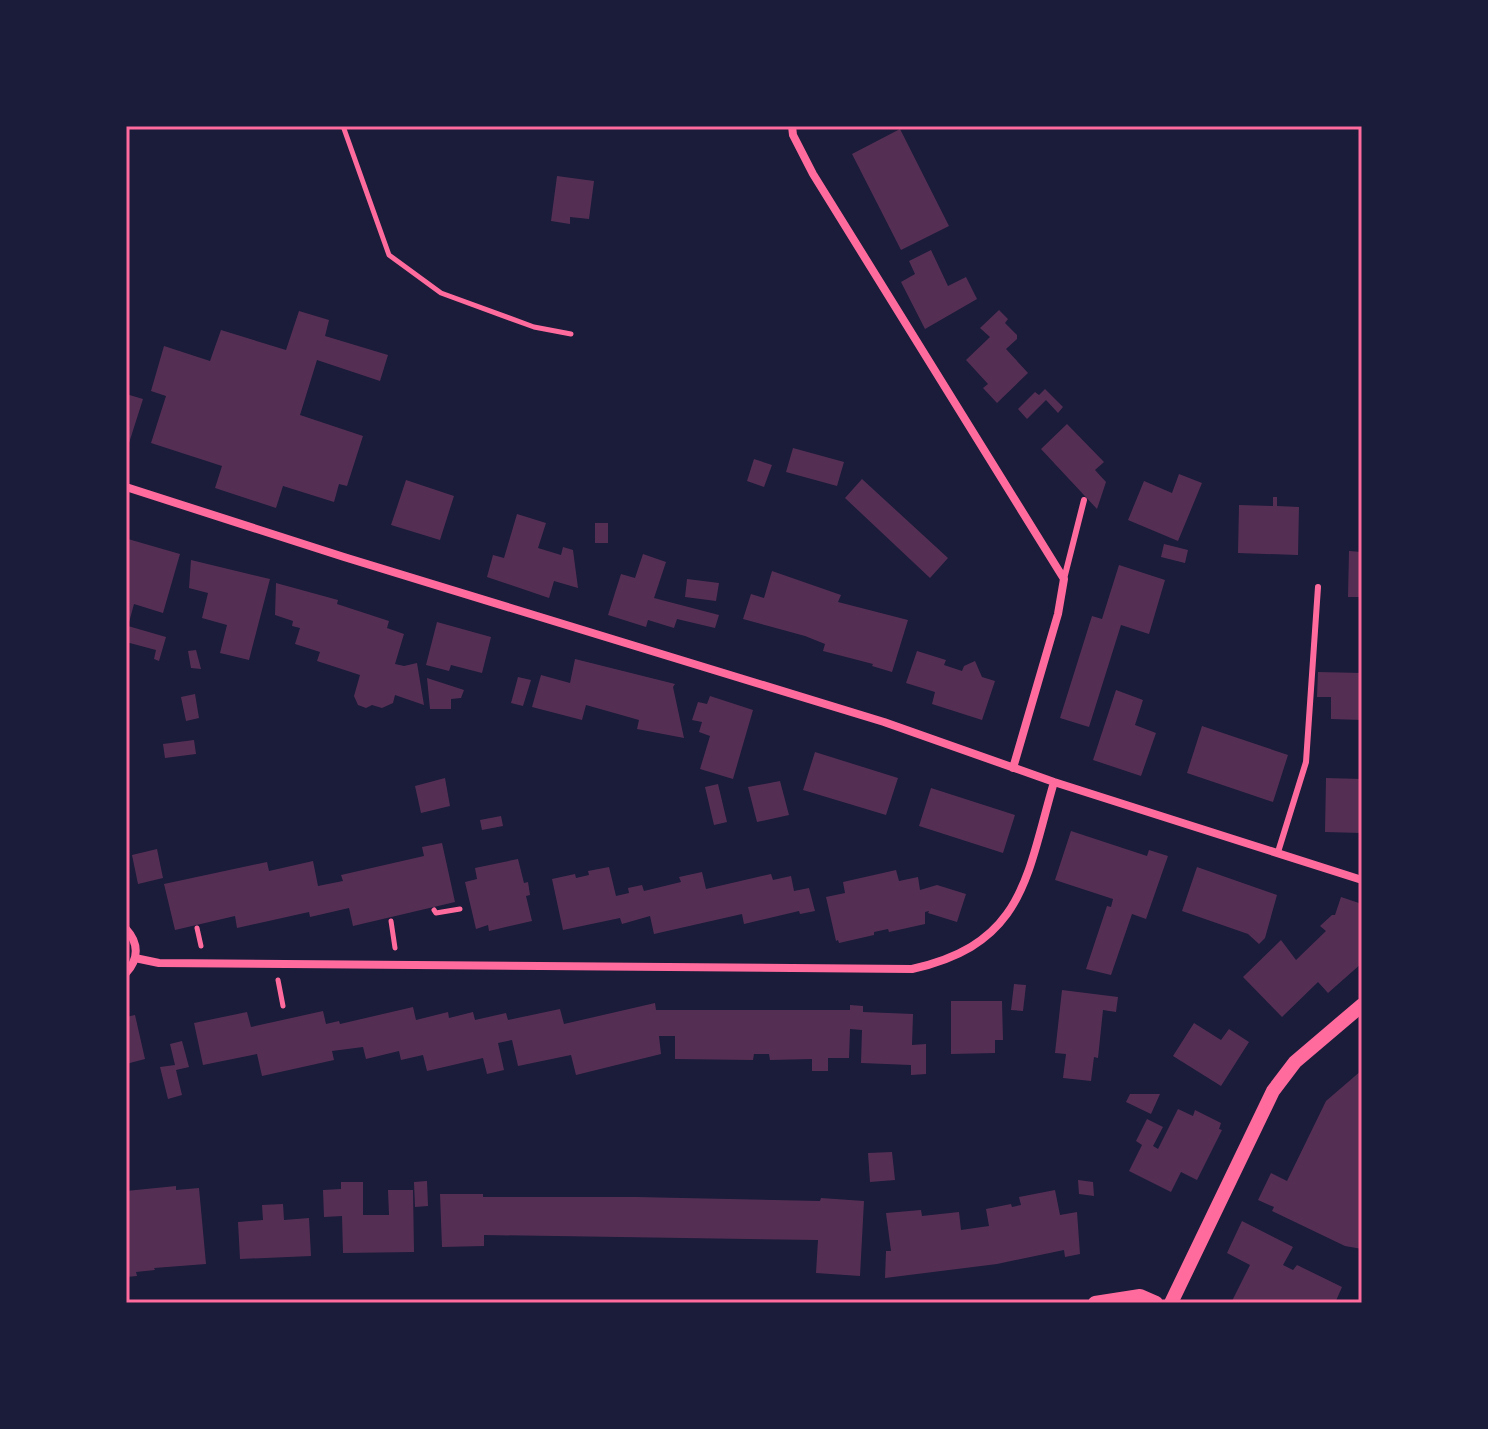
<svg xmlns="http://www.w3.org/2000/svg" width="1488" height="1429" font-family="'Sofia Sans Condensed',sans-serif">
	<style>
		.building { fill: #542f53 }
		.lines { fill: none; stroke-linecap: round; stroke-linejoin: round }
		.path { stroke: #ff6b9d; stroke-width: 5 }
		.service { stroke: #ff6b9d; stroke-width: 6 }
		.minor { stroke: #ff6b9d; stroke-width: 8 }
		.tertiary { stroke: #ff6b9d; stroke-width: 14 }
		.neatline { fill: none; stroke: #ff6b9d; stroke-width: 3 }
	</style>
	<rect width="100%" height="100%" fill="#1b1b3a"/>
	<!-- building -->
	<path class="building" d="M900,129L949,226L901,250L852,154Z
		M557,176L594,181L589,219L570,217V224L551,221Z
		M931,250L948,286L966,277L977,299L925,329L901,282L915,274L909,261Z
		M999,310L1008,319L1005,323L1017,335V339L1006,349L1028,373L997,403L983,388L988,384L966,360L990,337L980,328Z
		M299,311L329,320L325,336L388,355L380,381L317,360L300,415L363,436L347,486L339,484L334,502L283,486L276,508L215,488L222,466L151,443L166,396L151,391L164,346L210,361L221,330L286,350Z
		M1045,389L1063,407L1058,413L1046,400L1027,419L1018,409L1035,392L1039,395Z
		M126,394L143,399L129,443H126Z
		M1067,424L1104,462L1095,470L1106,482L1097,509L1041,449Z
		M793,448L844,462L837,486L786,472Z
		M754,459L772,465L764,487L747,481Z
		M1179,474L1202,483L1178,541L1128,520L1144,481L1172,493Z
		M862,479L948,558L930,578L845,498Z
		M406,480L454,496L440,540L391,525Z
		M1273,497H1277V506L1299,507L1298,555L1238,553L1239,505L1273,506Z
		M517,514L546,523L538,548L561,555L563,547L573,550L578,588L554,581L549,598L487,577L493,555L504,558Z
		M595,523H608V543H595Z
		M128,539L180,554L163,613L134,604L128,626L166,637L159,661L154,659L156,650L126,642V547Z
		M1164,544L1188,550L1185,563L1161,557Z
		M1349,551L1362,552V597H1348Z
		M643,554L666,562L654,598L719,615L715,628L677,619L674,628L648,620L646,627L608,615L621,574L635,578Z
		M191,560L270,579L249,660L220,653L227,625L202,618L208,593L189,588Z
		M1119,565L1165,580L1149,634L1121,625L1089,727L1060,718L1092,616L1102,619Z
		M772,571L841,595L838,602L908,620L892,672L872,666L873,664L823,651L825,644L805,636L743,619L751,594L764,598Z
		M687,579L719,583L716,601L685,597Z
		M276,583L338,600L337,604L389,621L387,628L404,634L395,664L404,666L417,663L424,705L395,695L393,703L382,708L372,705L366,708L358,705L354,696L360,675L317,661L320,652L295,644L300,628L292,626L293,621L275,615Z
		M437,622L491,637L482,673L451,665L449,671L426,665Z
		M196,650L201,669L191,668L188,651Z
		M917,651L946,660L944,665L962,671L964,666L975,661L982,677L995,681L982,720L932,704L935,692L906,683Z
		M575,659L675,684L673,687L684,738L637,729L639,720L586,705L582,720L532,707L541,675L570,683Z
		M1318,672L1362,673V720L1331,719V697H1317Z
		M518,677L531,680L523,706L511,703Z
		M427,678L464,690L461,698L451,699V709H430Z
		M1116,690L1143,700L1135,725L1156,733L1141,776L1093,760Z
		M195,694L199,718L186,721L181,697Z
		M710,696L753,710L733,779L700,769L710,736L699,732L702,722L692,720L698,702L707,704Z
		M1202,726L1288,755L1273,802L1187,773Z
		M194,740L196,754L165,758L163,744Z
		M815,752L898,778L886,815L803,790Z
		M445,778L450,806L421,813L415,786Z
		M1326,778L1362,779V833L1325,832Z
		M780,781L789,815L757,822L748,787Z
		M718,784L727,822L714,825L705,787Z
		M931,788L1015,815L1003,853L919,826Z
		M501,816L503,826L482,830L480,820Z
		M1071,831L1147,856L1149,850L1168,856L1146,919L1132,914L1111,975L1086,969L1107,906L1111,907L1113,899L1055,880Z
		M442,843L455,902L353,926L349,908L310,917L309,912L237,928L235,916L175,930L164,884L267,862L269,871L313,861L318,886L343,881L341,875L424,856L422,847Z
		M157,849L163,878L138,884L132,855Z
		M518,859L524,883L528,882L530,895L526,896L532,921L489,931L488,925L476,929L465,882L477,879L475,868Z
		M609,867L616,896L629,893L628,888L642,885L644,891L681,882L679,877L702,872L706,889L771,874L773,880L791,876L794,891L809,888L815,911L800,914L799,911L744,924L742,914L654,934L650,916L622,924L620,918L563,930L552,879L575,874L576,878L589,875L588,871Z
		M1197,867L1277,895L1265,938L1259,944L1248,934L1182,911Z
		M896,870L899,881L918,877L920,890L937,885L966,894L957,922L928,913L929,911L925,912V924L889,932L888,929L874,932V935L839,943L838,940L836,941L826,897L845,893L843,882Z
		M1341,897L1362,904V963L1328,993L1318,982L1282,1017L1243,977L1281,940L1296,960L1326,931L1320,926L1332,915H1335Z
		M1014,984L1026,985L1023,1011L1011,1010Z
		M1062,990L1118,997L1116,1012L1103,1010L1098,1058L1094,1057L1091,1081L1063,1078L1066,1054L1055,1053Z
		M951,1001H1002L1003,1040H995V1053L951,1054Z
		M655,1003L656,1010H850V1005L863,1006V1012L913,1014L912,1045L926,1044V1074L911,1075V1065L861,1063L862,1030L850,1029L849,1058H828V1071H812V1059L770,1060L769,1054H754L753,1060L675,1059V1036H659L661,1054L576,1075L571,1055L518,1066L512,1040L498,1043L504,1070L487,1074L483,1058L427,1071L423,1055L401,1060L399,1051L366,1059L363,1047L332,1051L334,1060L262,1076L257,1054L203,1065L194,1023L247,1012L251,1027L323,1011L326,1024L339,1021L340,1024L413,1007L416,1020L448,1012L449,1018L473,1012L475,1020L506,1013L508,1020L560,1009L564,1024Z
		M135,1015L145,1059L126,1064V1017Z
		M1194,1023L1221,1040L1229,1029L1249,1042L1221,1086L1173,1056Z
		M182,1041L189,1067L176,1070L182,1095L168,1099L160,1067L175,1065L170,1044Z
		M1362,1070V1249L1345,1246L1272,1211L1274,1207L1258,1200L1271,1173L1287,1181L1326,1101Z
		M1130,1094H1160L1151,1114L1126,1102Z
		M1178,1109L1193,1116L1195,1110L1221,1123L1219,1129L1222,1130L1197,1180L1181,1172L1171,1192L1129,1171L1142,1145L1136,1141L1147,1119L1163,1127L1153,1146L1158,1149Z
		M892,1152L895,1180L870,1182L868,1153Z
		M1078,1180L1093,1182L1094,1196L1079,1194Z
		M427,1181L428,1206L415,1207L414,1182Z
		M341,1182H363V1215H389L388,1190H413L414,1252L343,1253L342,1216L324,1217L323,1190L341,1189Z
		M176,1186V1190L199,1188L206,1264L154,1268L155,1270L136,1272L137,1276L126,1277V1191Z
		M1055,1190L1060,1215L1077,1212L1080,1254L1065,1257L1064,1250L997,1264L885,1278L886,1251H891L886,1213L921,1210L922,1216L959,1212L961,1230L989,1226L986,1209L1011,1204L1012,1207L1021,1205L1019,1197Z
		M440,1194H483V1197H636L820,1201L821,1198L864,1201L860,1276L816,1273L818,1240L484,1235V1246L442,1247Z
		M283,1204L284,1220L309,1218L311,1256L240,1259L238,1222L263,1220L262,1205Z
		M1242,1221L1293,1247L1283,1265L1293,1270L1297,1265L1342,1287L1335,1303H1231L1250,1265L1227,1253Z"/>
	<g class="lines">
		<!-- path -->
		<path class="path" d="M343,126L389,255L441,293L534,327L571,334
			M434,910L436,913L460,909
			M391,921L395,948
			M197,928L201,946
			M278,980L283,1006"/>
		<!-- service -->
		<path class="service" d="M1064,579L1084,500
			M1278,852L1306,762L1318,587"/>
		<!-- minor -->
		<path class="minor" d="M792,126L793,135L813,174L1064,579L1058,614L1013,768
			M126,487L344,557L884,722L1054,782L1362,880
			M126,929C139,943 139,959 126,973
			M135,958L159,963L912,969C1024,944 1026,878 1054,782"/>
		<!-- tertiary -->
		<path class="tertiary" d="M1095,1303L1140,1296L1156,1303
			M1171,1303L1273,1091L1295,1062L1362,1005"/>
	</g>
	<!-- border -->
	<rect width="1488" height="1429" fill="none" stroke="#1b1b3a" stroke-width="256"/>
	<rect x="128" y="128" width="1232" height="1173" class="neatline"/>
</svg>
